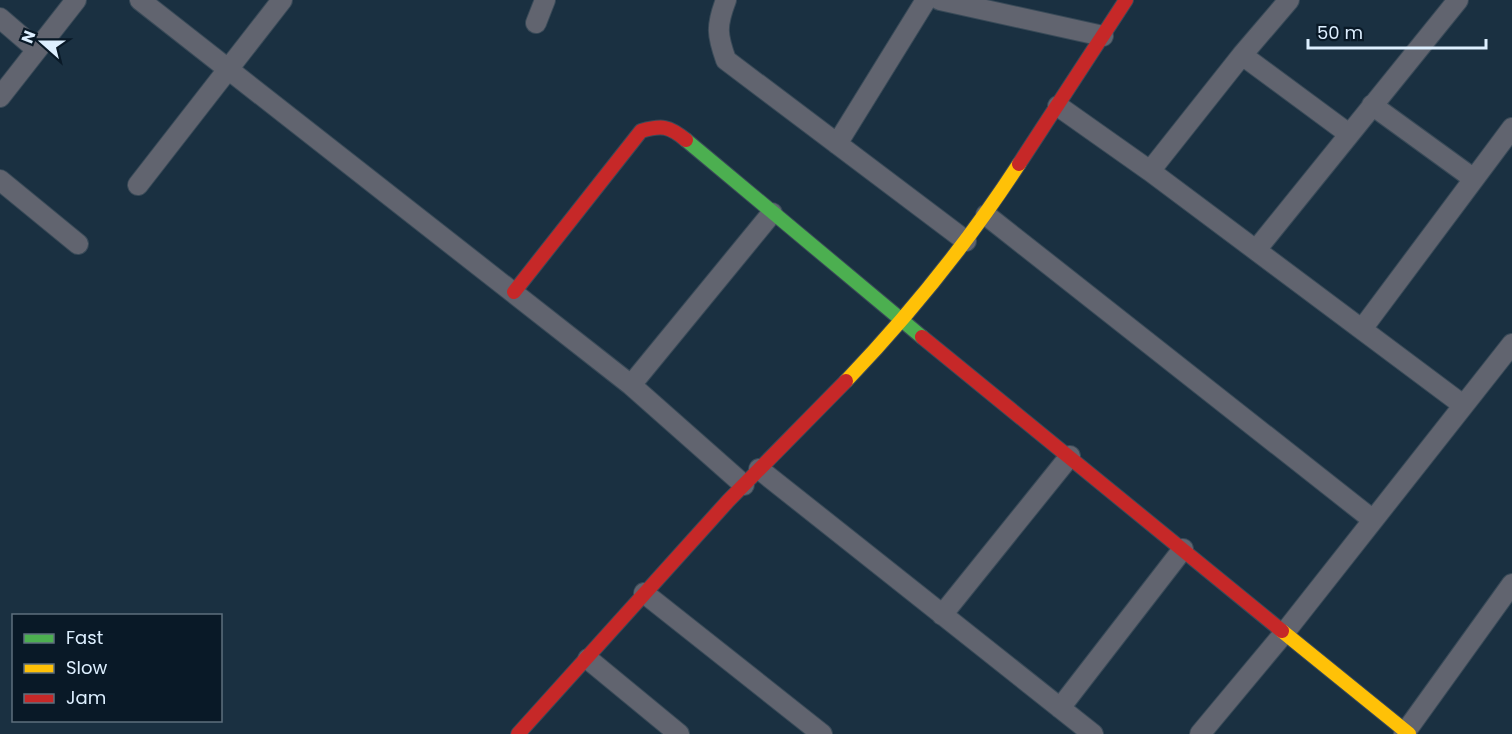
<svg xmlns="http://www.w3.org/2000/svg" width="1512" height="734" font-family="Poppins,sans-serif">
	<style>
		.lines { fill: none; stroke-linecap: round; stroke-linejoin: round }
		.street-casing { stroke: #394a58; stroke-width: 22 }
		.fast-casing { stroke: #394a58; stroke-width: 16 }
		.slow-casing { stroke: #394a58; stroke-width: 16 }
		.jam-casing { stroke: #394a58; stroke-width: 16 }
		.street { stroke: #61646f; stroke-width: 20 }
		.fast { stroke: #4caf50; stroke-width: 14 }
		.slow { stroke: #ffc107; stroke-width: 14 }
		.jam { stroke: #c62828; stroke-width: 14 }
	</style>
	<rect width="100%" height="100%" fill="#1a3041"/>
	<g class="lines">
		<defs>
			<path id="street" d="M140,0L631,385L744,485
				M726,0C716,26 717,35 726,60L966,241
				M940,0L1103,36
				M0,18L36,49
				M536,23L545,0
				M1242,55L1349,134
				M0,97L76,0
				M1372,105L1474,179
				M1058,106L1150,171L1463,405
				M837,144L926,0
				M1150,171L1242,55L1289,0
				M0,180L78,244
				M138,185L282,0
				M986,215L1373,520
				M1256,250L1458,0
				M1362,329L1512,128
				M631,385L772,213
				M759,469L1093,734
				M644,593L822,734
				M942,615L1070,456
				M588,659L679,734
				M1060,708L1183,549
				M1200,734L1285,632L1512,344
				M1404,734L1512,584"/>
			<path id="fast" d="M686,140L922,337"/>
			<path id="slow" d="M846,381C910,314 969,241 1019,164
				M1282,631L1409,734"/>
			<path id="jam" d="M1019,164L1126,0
				M514,292L641,131C662,125 669,126 686,140
				M922,337L1282,631
				M518,734L728,501L846,381"/>
		</defs>
		<!-- street casing -->
		<use href="#street" class="street-casing"/>
		<!-- fast casing -->
		<use href="#fast" class="fast-casing"/>
		<!-- slow casing -->
		<use href="#slow" class="slow-casing"/>
		<!-- jam casing -->
		<use href="#jam" class="jam-casing"/>
		<!-- street -->
		<use href="#street" class="street"/>
		<!-- fast -->
		<use href="#fast" class="fast"/>
		<!-- slow -->
		<use href="#slow" class="slow"/>
		<!-- jam -->
		<use href="#jam" class="jam"/>
	</g>
	<!-- legend -->
	<rect x="12" y="614" width="210" height="108" fill="#091927" stroke="#5e6f7d" stroke-width="1.5"/>
	<rect x="24" y="634" width="30" height="9" fill="#4caf50" stroke="#5e6f7d" stroke-width="1.5"/>
	<text x="66" y="644" font-size="18" fill="#ddefff">Fast</text>
	<rect x="24" y="664" width="30" height="9" fill="#ffc107" stroke="#5e6f7d" stroke-width="1.5"/>
	<text x="66" y="674" font-size="18" fill="#ddefff">Slow</text>
	<rect x="24" y="694" width="30" height="9" fill="#c62828" stroke="#5e6f7d" stroke-width="1.5"/>
	<text x="66" y="704" font-size="18" fill="#ddefff">Jam</text>
	<!-- north arrow -->
	<g transform="translate(42 42) rotate(291)" stroke="#091927" stroke-width="4.5" paint-order="stroke">
	<path d="M0-4.5L10 22L0 15L-10 22Z" fill="#ddefff"/>
	<text y="-9" font-size="16" font-weight="bold" text-anchor="middle" fill="#ddefff">N</text>
	</g>
	<!-- scale -->
	<path d="M1308 39v9h178v-9" fill="none" stroke="#ddefff" stroke-width="3"/>
	<text x="1317" y="39" font-size="18" fill="#ddefff" stroke="#091927" stroke-width="4.5" paint-order="stroke">50 m</text>
</svg>
